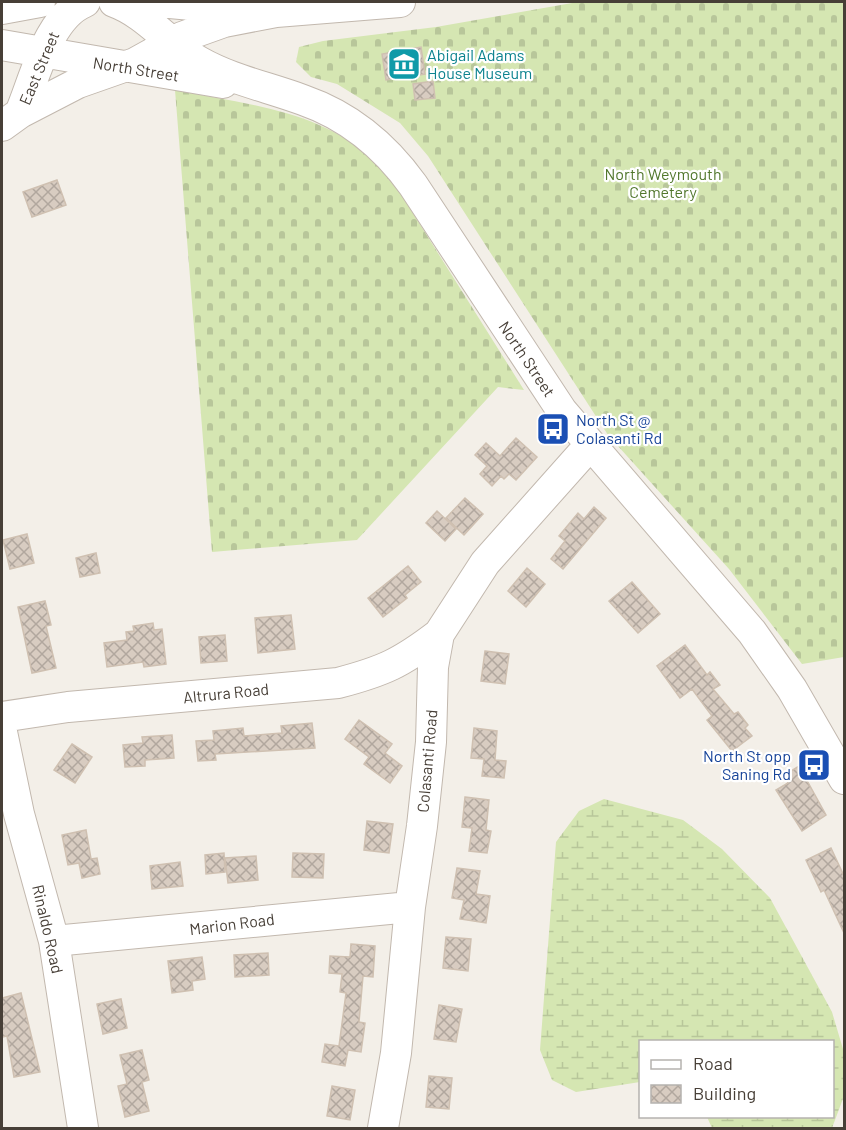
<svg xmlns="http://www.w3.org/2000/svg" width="846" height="1130" font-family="Barlow,sans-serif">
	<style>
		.wetland { fill: url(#wetland-marsh) }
		.cemetery { fill: url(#cemetery-stones) }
		.building { fill: url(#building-cross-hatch); stroke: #cfc0b1; stroke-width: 1.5 }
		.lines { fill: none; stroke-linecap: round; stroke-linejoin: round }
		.minor-casing { stroke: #c2b8ae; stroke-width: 32 }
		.minor { stroke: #fff; stroke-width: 30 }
		.labels { text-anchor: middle; stroke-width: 4.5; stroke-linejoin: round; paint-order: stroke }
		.culture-label { font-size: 16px; fill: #0d838f; stroke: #fff; text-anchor: start }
		.street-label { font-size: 16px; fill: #473f37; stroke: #fff }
		.park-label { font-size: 16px; fill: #51772c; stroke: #fff }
		.transit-label { font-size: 16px; fill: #164399; stroke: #fff; text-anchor: start }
	</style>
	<defs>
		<pattern id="wetland-marsh" width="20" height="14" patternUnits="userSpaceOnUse" patternTransform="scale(1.5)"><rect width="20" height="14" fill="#d5e6b2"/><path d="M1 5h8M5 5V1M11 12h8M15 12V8" fill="none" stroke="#b8c69a"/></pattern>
		<pattern id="cemetery-stones" width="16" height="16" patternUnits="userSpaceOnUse" patternTransform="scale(1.5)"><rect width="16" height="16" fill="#d5e6b2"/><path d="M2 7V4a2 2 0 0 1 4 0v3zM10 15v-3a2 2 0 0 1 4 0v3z" fill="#b8c69a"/></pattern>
		<pattern id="building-cross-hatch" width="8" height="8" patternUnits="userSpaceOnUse" patternTransform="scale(1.5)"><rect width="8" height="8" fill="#d8ccc1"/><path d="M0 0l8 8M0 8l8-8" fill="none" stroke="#b1a79e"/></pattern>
	</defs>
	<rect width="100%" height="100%" fill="#f3efe8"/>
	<!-- wetland -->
	<path class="wetland" d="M604,799L683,820L722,849L770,898L832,1012L843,1049L844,1096L832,1128H712L707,1117L832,1116V1042H640V1082L576,1092L552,1080L540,1050L556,842L579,811Z"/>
	<!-- cemetery -->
	<path class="cemetery" d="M578,2H844V657L802,664L729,569L608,435L428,156L400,123L337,84L311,77L296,62L299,47L323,41L436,27Z
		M175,90C243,104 324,110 376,163C385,171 392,182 399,191L524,390L498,387L357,540L212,552Z"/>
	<!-- building -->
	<path class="building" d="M421,47L425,74L386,80L382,54Z
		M433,81L435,98L415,100L413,84Z
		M57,180L66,205L32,217L23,192Z
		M516,438L537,457L516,480L509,474L504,479L501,476L492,486L480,474L487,466L475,455L486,443L500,456Z
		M465,498L483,514L464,535L446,518Z
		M594,507L606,518L563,569L551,559L565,541L559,536L578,513L584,519Z
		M437,511L456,529L445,541L426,523Z
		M27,534L34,563L10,569L3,540Z
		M96,553L100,573L80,577L76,558Z
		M408,566L421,582L405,595L407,598L383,617L368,598Z
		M527,568L545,584L526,607L508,591Z
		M632,582L660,614L638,633L609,601Z
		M45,601L51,625L46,626L56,668L32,673L18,607Z
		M291,615L295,649L258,653L255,618Z
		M153,623L154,630L162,629L166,664L144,667L143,662L107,667L104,643L127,640L126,632L134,631L133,626Z
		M225,635L227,661L201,663L199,637Z
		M685,645L707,675L710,672L720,685L713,689L734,714L738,712L748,725L745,728L752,736L732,751L707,720L712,716L692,689L680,698L657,666Z
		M485,651L509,654L505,684L481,681Z
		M359,720L392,744L385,753L402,766L390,783L364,764L369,757L345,739Z
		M312,723L315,748L215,754L216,760L198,761L196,741L214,740L213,731L243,728L244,736L282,733L281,726Z
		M474,728L497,731L495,760L506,761L504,778L482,776L484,759L471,758Z
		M172,735L174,758L145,760V766L125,767L123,745L143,743L142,737Z
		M72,744L92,757L75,783L54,770Z
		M799,766L826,815L802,831L776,790L788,783L783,776Z
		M465,797L489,800L486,830L491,831L487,853L469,851L472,828L462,827Z
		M367,821L393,824L389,853L364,850Z
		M86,830L91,859L97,858L100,874L82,878L79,863L68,865L62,835Z
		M831,848L844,876V933L824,890L821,892L806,860Z
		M224,853L225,872L206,874L205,855Z
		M293,853L324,854L323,878L292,877Z
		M256,856L258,880L228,883L225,858Z
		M180,862L183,886L152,889L150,866Z
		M457,868L480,871L476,894L490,896L486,923L460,919L464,900L452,898Z
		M446,937L471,939L468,971L443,968Z
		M351,944L375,946L373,977L363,976L359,1022L365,1023L361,1052L348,1050L345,1066L322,1062L325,1044L339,1046L346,993L340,992L342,974L329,973L330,956L350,957Z
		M268,953L269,975L235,977L234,955Z
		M202,957L205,979L192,981L193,990L172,993L168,961Z
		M21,993L40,1072L14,1077L7,1036L2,1037V998Z
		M121,999L127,1028L103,1034L97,1004Z
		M439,1005L462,1009L456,1042L434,1039Z
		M142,1050L149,1080L142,1082L149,1111L125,1117L118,1086L127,1084L120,1055Z
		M429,1076L452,1078L449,1109L426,1107Z
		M332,1086L355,1090L350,1120L327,1116Z"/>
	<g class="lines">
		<defs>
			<path id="minor" d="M114,2C147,14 169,45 200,62C232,80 268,87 303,100C349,116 385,146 413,185L562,411L752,632L792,689L844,779
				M159,2L246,10
				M2,9L40,2
				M2,45L223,83
				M20,113C35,78 48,17 85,2
				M2,126L20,113L78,83L135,63L182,37L224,22L276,12L400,2
				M2,717L68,707L338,683C384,671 401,663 439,634
				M2,732L19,814L54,941L83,1128
				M54,941L410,907
				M383,1128L396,1053L410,907L422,826L431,742L433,667L439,634L485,563L590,445"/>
		</defs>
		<!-- minor casing -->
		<use href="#minor" class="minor-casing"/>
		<!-- minor -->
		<use href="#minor" class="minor"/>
	</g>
	<!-- icons -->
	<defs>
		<symbol id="museum-square" viewBox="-11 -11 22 22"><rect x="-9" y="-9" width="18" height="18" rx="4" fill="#0f9aa8" stroke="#fff"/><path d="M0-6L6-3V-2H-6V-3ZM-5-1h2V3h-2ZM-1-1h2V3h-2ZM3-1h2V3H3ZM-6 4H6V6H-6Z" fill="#fff"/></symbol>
		<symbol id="bus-square" viewBox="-11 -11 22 22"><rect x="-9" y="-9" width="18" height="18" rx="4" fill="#1a4fb4" stroke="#fff"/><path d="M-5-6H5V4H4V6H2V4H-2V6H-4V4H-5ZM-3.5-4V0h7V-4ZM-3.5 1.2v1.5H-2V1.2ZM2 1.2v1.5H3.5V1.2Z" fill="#fff"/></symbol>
	</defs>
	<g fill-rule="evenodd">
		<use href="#museum-square" x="385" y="45" width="38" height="38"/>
		<use href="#bus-square" x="534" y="410" width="38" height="38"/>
		<use href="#bus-square" x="795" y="746" width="38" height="38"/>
	</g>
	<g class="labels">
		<!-- culture labels -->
		<g class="culture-label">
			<text x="427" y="61">Abigail Adams<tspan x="427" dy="18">House Museum</tspan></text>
		</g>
		<!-- street labels -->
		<g class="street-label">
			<text transform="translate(39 68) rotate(-67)" y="6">East Street</text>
			<text transform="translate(136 69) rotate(9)" y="6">North Street</text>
			<text transform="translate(527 359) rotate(56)" y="6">North Street</text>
			<text transform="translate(226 693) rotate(-6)" y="6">Altrura Road</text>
			<text transform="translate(427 761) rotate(-85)" y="6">Colasanti Road</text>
			<text transform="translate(232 924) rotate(-7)" y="6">Marion Road</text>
			<text transform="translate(48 929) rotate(77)" y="6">Rinaldo Road</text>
		</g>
		<!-- park labels -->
		<g class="park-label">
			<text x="663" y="180">North Weymouth<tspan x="663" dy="18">Cemetery</tspan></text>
		</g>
		<!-- transit labels -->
		<g class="transit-label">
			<text x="576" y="426">North St @<tspan x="576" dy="18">Colasanti Rd</tspan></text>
			<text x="791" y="762" text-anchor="end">North St opp<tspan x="791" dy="18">Saning Rd</tspan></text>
		</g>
	</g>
	<!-- border -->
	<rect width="846" height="1130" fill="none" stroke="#473f37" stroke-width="6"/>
	<!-- legend -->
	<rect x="639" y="1040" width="195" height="78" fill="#ffffff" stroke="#b5b2af" stroke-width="1.5"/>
	<rect x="651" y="1060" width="30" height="9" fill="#ffffff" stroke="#b5b2af" stroke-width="1.5"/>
	<text x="693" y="1070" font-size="18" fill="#473f37">Road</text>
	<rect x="651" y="1085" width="30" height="18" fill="url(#building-cross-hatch)" stroke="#b5b2af" stroke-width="1.5"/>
	<text x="693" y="1100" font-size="18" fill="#473f37">Building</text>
</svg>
